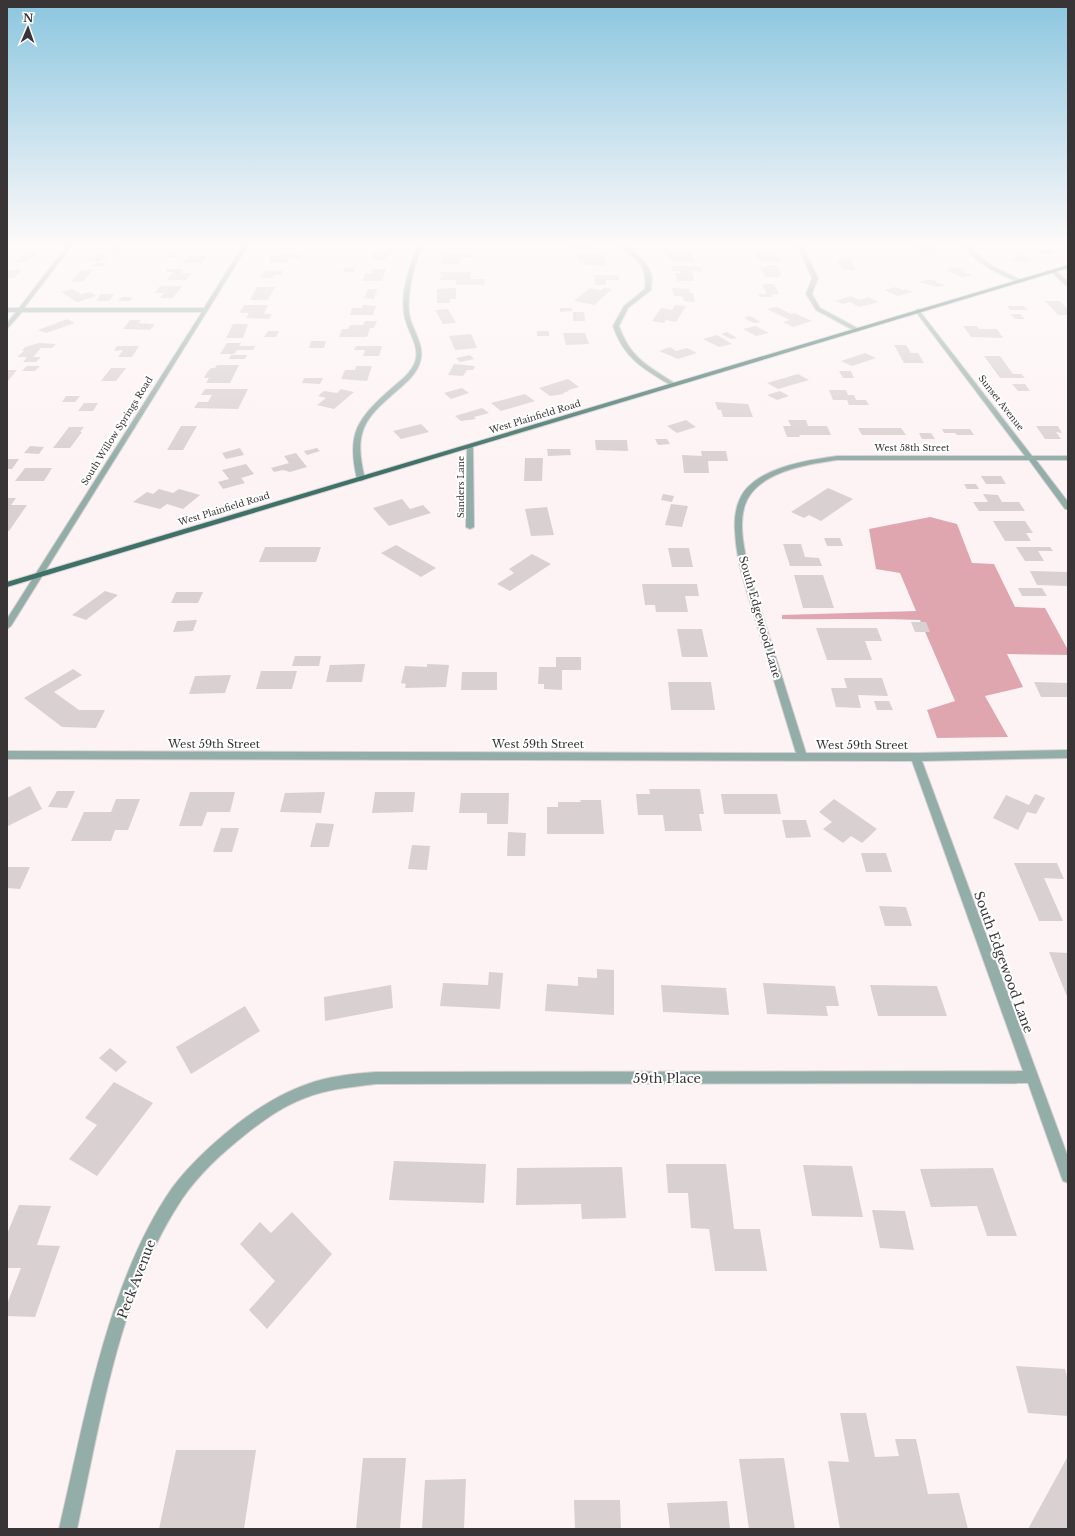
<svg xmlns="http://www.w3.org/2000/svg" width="1075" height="1536" font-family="'Libre Baskerville',serif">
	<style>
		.forest { fill: #dfa6b0 }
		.building { fill: #d9d0d1 }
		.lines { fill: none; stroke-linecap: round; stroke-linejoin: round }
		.minor-casing { stroke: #dad1d2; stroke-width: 2 }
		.major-casing { stroke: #dad1d2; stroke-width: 2 }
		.minor { fill: #93aea8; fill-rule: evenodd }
		.major { fill: #3e7168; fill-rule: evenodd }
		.labels { text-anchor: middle; stroke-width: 4; stroke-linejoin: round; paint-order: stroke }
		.far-street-label { font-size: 9px; fill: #393536; stroke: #fff }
		.street-label { font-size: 11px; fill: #393536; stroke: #fff }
		.near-street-label { font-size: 13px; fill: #393536; stroke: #fff }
	</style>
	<rect width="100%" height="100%" fill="#fdf3f4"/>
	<!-- forest -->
	<path class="forest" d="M930,517L957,524L972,563L994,564L1015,607L1045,608L1068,650V655L1007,654L1023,687L985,696L1008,737L937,738L927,710L955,701L920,620C874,618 828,620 782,619V615L916,611L900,573L876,569L869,529Z"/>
	<!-- building -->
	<path class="building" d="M112,247H124L121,251H109Z
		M567,247H592V249H567Z
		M914,247H936L939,251H917Z
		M1041,247H1045L1057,251L1047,255L1035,253L1044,249Z
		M27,252H38L27,262H15Z
		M754,252H773L776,255H773L774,257L779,256L781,262H762L761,260H758Z
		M168,253H179L176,257H166Z
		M374,253H388L386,260H371Z
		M667,253H691L694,262L669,261Z
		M281,254H301L300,258H289L287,263L269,262L272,256H279Z
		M443,254H474V257H461L460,264H441Z
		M577,254H605L606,266L584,265V260H578Z
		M1018,254L1027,257L1025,258L1032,260L1022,263L1010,259L1018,256L1014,255Z
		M92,255H107L100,262L85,261Z
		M189,256H206L202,263H184Z
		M842,258H851L856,270H842L837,260H843Z
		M96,263H106L103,267H92Z
		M766,265H777L782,275H779L780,277H765L760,267H767Z
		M672,266H700L702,272L692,271L694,281H677L675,273H681L680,271H673Z
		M957,267L965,270L961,271L972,275L962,278L946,270Z
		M344,268H355L354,272H343Z
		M93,269L84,281L71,282L80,270Z
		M167,269H184L181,273H192L186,280H167L173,272H165Z
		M373,269H386L382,281H362L365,273H372Z
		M7,270H22L14,278H7Z
		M265,270L283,271L281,275H274L272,278H260Z
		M440,272H471L470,279H485L484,285H456V280H440L442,275H439Z
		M594,275H618L619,280H606V285H595Z
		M925,280H933L945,285L938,287L918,282Z
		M762,284H774L779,294H772L773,297H760L758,294H767Z
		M160,286H182L173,298H160L164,293H155Z
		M257,287H275L268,300H250Z
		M896,287L903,290L906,289L913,292L898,296L884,290Z
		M456,288V299H450V303H437V289Z
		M590,288L601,290L604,288L612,289L594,305L574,301Z
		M672,288L689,289L690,293H693L695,302L684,301L682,296H674Z
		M72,289L81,294L90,292L97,296L77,302L61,292Z
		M368,289H377L374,299L364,298Z
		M101,294H114L109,301H96Z
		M851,296L859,300L868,297L879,302L859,307L850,302L843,304L835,301Z
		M122,297H133L130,301H118Z
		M1045,301H1060L1068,310V315H1058Z
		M244,305H268L264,314H272L269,319L246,318L249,313H239Z
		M363,305L376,306L373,315H350L352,308H362Z
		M675,305L686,306L676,322L666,320L664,323L652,321L661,308L672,310Z
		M1007,306H1024L1028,310H1010Z
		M777,307L791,314L794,313L812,321L793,327L783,322L790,320L767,309Z
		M560,308H572V311L560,312Z
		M448,309L456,323L443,324L435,310Z
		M573,312H584L585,321H573Z
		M1010,314H1020L1025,319H1015Z
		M750,316L761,322L754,323L744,318Z
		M67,319L75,323L46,333L38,330Z
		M130,320H141L138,323L155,324L150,330L123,329Z
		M365,321H377L374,328H370L367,337H339L342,329H348L350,325H363Z
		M233,324H248L243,338H226Z
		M756,326L769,333L756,336L743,329Z
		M963,326H977L979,329H997L1003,338L971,337Z
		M268,331H279L276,337H264Z
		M537,331H549V336H537Z
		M727,332L737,338L731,339L721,334Z
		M563,333H585L589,344L566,345Z
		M471,334L477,348L455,350L449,336Z
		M717,335L732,344L719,347L703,339Z
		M311,341H326L324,348H309Z
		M39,343L56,344L52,348H41L33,357H41L36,362H23L27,357H17L24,351H22L25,347Z
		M227,343H241L239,346H255L253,350H237L234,354H220Z
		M894,345H906L911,353H918L924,363H904Z
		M117,346H139L132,357H118L123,350L114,351Z
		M356,346H382L379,356H363L365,350H354Z
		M670,347L676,351L687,348L697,353L678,359L659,351Z
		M865,353L876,358L852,366L841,361Z
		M231,355H247L245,359H229Z
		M470,355L474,359L460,362L456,358Z
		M984,356H1000L1013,374H1021L1025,378H1000Z
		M454,364L475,366L473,370H467L463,376L448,375Z
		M217,365H239L230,383H206L209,378H204L208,371L211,368H215Z
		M27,366H40L35,371H22Z
		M356,366H372L367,381L341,379L345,370H355Z
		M111,368H126L116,381H101Z
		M7,370H17L7,382Z
		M839,371H851L854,378H843Z
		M798,374L809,380L778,389L767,383Z
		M304,378H323L320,384L302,383Z
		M568,379L579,387L568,390L569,391L563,393L564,394L550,396L539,388Z
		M1012,384H1025L1030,391H1018Z
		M462,388L469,393L451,399L444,393Z
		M205,389H248L238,409L194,408L198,402H208L212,395H201Z
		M341,389L354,392L334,409L317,405L326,398L318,396L324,391L337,393Z
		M829,390H846L848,395H854L856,400H866L869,405H849L847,400H833Z
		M780,391L789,396L777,400L767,395Z
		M525,394L535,401L501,411L491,403Z
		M66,396H80L75,402H62Z
		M715,402L748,404L753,417H723L721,410H718Z
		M84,403H98L93,411H78Z
		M482,408L489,413L474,417L476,419L461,421L455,416Z
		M686,420L696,427L677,433L667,426Z
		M788,420H806L808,426H827L831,435H799L800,437H787L783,426H791Z
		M421,424L429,432L401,439L393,431Z
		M181,426H197L183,450H167Z
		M1036,426H1058L1062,433L1056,432L1061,439H1045Z
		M69,427H84L80,432H82L70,448H53Z
		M858,428H901L906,435H862Z
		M942,429H970L974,435H957L955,433H944Z
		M919,433H931L935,439H922Z
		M655,439H667L670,444L658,445Z
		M595,440H627L628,451L596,450Z
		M30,446L44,447L39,454L24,453Z
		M240,448L244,455L226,459L222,453Z
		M317,448L320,451L307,455L304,451Z
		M547,449H570L571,455L548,456Z
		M701,451H726L728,461H708L709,473H684L682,455L702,456Z
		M296,453L307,467L290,472L283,470L274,472L271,468L289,463L284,456Z
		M525,458H543L542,481H524Z
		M7,459H19L12,469H7Z
		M246,464L254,474L241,478L245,483L223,489L218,482L229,479L222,470Z
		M25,468H52L44,481H15Z
		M981,476H1001L1006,484H986Z
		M964,484H976L979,489H967Z
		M828,488L853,499L821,521L809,515L804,518L791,512Z
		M159,489L173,493L179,489L200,495L183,509L167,504L160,509L133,502L147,492L153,494Z
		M663,494L674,496L672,502L661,500Z
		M983,494L998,495L1002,502H1019L1025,511H979L973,502H988Z
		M7,498H16L11,505H27L9,531H7Z
		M402,499L410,509L423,505L431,513L389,526L373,508Z
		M671,504L688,506L682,527L665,525Z
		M547,507L554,535L531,536L525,509Z
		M993,521H1025L1033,533H1026L1031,541H1005Z
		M824,538H840L843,546H827Z
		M783,544H801L805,557L819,558L822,566H790Z
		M396,545L436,568L421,577L381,553Z
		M265,547H321L316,562H259Z
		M1016,547H1050L1053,551H1038L1044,561H1025Z
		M668,548H689L693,567H672Z
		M532,554L551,564L510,591L497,584L514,573L509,569Z
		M1030,571L1067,572L1068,586L1037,585Z
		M794,575H823L834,608H803Z
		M642,584H697L699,596H685L688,612H656L655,605H645Z
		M1018,588H1042L1047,596H1022Z
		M105,591L118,595L86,620L72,615Z
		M176,592H203L198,603H171Z
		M197,620L193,631L173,632L177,621Z
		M911,622H926L930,632H915Z
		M816,628H877L882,641H865L872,660H827Z
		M677,629H702L708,657H682Z
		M295,656H321L319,666H292Z
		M556,657H581V670H562V690L544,689V684H538L539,667H556Z
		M365,664L362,682H326L330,665Z
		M427,664L449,665L446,687L405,688L406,684L401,683L405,666L427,667Z
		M73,669L82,675L54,692L79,710H105L96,728L62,727L24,698Z
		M261,671H297L292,689H256Z
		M462,672H497V690H461Z
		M231,675L225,693L189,694L195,676Z
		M844,678H882L888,696L858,695L861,708L836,707L831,688H847Z
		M668,682H711L715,710H671Z
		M1034,682L1068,683V697H1041Z
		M874,701H889L893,710H877Z
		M30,786L42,809L8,826L7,798Z
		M649,789H700L704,814H699L702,831H665L663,815H638L636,794H650Z
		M57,791H75L67,808L48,807Z
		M190,792H235L230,812H207L202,826H179Z
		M325,792L321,813L280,812L285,793Z
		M375,792H415L413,812L372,813Z
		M461,793H509L508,824H487V813H459Z
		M721,794H777L781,814H724Z
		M1035,794L1045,798L1036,814L1027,812L1018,830L993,818L1006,795L1029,805Z
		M116,799H140L128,830H115L111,841H71L84,812H111Z
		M834,799L877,829L862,843L851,836L843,843L823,829L832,822L819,812Z
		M580,800H601L604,834H547V807H558V802H581Z
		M782,820H806L811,837L786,838Z
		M316,823L334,824L329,847H310Z
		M221,828H239L232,852H213Z
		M508,832L526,833L525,856H507Z
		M412,845L430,846L427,870L408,869Z
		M861,853H886L892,872H866Z
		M1014,863H1057L1064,879L1044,878L1063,921H1039Z
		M7,867H30L20,889L7,888Z
		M879,906L906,907L912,926H885Z
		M1049,952L1068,953V999Z
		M597,969L614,970V1015L545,1011L547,984L578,986V977L597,978Z
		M489,972L503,973L500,1009L440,1006L443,983L488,985Z
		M763,983L835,986L839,1006H826L828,1016L767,1014Z
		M391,985L393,1008L325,1021L324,997Z
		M661,985L726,988L729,1015L663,1012Z
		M870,985L937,986L947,1016H878Z
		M245,1006L260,1031L191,1074L176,1047Z
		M110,1048L127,1062L116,1072L99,1058Z
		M114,1082L153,1103L97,1176L69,1159L97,1125L85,1118Z
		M394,1161L486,1164L484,1203L389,1200Z
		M666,1164H726L734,1229H760L767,1271H715L709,1229L691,1228L688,1193H668Z
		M803,1165L852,1166L863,1217L812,1216Z
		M622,1167L626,1218L582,1219L581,1204L516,1205L517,1168Z
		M993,1168L1017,1236H987L977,1206L931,1207L920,1169Z
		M19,1205L51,1206L37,1245L60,1246L35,1317L7,1316V1304L21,1268H7V1234Z
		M872,1210L905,1211L914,1250L880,1248Z
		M292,1212L332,1254L267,1329L249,1310L275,1281L240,1244L260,1222L271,1233Z
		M1016,1366L1065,1369L1068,1380V1416L1028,1413Z
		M840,1413H866L875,1457L899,1456L895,1439H916L928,1494L959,1493L968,1529H840L828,1461L849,1462Z
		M176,1450H256L244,1529H159Z
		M1068,1456V1529H1028Z
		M363,1458H406L400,1529H356Z
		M784,1458L795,1529H749L739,1459Z
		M466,1479L464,1529H422L425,1480Z
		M574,1500H620L621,1529H575Z
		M727,1501L730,1529H670L667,1503Z"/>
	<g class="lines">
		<defs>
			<path id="minor" d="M66,247H71L24,308H204L242,247H247L11,626L7,629V619L202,312H22L7,329V323L16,312H7V308H19Z
				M417,247H421C414,268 407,291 409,313C411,329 426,345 420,362C417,373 408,381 400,388C364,419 353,430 365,479L361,481L357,479C346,432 358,418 393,387C401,380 411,373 415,362C421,345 405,329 404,313C401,291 409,268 417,247Z
				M622,247C632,247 649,264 651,274C653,278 651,285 651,290L628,308L619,326C630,358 649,367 676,384V386H672C644,369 624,359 613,326L624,306L645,289C647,263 639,264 622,247Z
				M798,247H803L818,278L812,294L820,308L859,329V331H855L816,310L806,294L812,278Z
				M964,247H969L992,266L1021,280L1016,281C996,273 978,264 964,247Z
				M1051,270H1055L1068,282V287L1051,272Z
				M918,309L1032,456H1068V460H1036L1068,502V509H1065L1029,460H837C808,464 756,472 745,505C738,526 745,551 749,572L806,753H916L1068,750V758L922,761L1068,1157V1183L1063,1181L1061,1176L1028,1083L376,1084C352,1087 327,1089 305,1098C283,1106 264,1120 246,1134C222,1153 199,1174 182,1199C119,1294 101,1419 77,1529H59C85,1419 107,1282 172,1188C190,1164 213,1143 237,1124C258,1108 280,1094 305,1085C327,1076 352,1074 376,1072L1023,1071L912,761L7,759V751L796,753C783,710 770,668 757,625C748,594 736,563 735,531C734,518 736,504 743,493C761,467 808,460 837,456H1025L916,312V310Z
				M470,445L473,447L474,527L470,529L466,527L467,447Z"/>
			<path id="major" d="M1068,265V268L7,587V582Z"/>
		</defs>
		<!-- minor casing -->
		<use href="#minor" class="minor-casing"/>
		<!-- major casing -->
		<use href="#major" class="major-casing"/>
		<!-- minor -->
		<use href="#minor" class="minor"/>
		<!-- major -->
		<use href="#major" class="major"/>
	</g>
	<!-- sky -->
	<linearGradient id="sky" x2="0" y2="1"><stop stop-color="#8bc6df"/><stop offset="0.53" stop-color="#fefafa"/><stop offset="1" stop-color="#fefafa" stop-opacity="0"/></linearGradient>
	<rect width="1075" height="462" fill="url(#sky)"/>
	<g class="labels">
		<!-- far-street labels -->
		<g class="far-street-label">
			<text transform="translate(1001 403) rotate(52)" y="3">Sunset Avenue</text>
			<text transform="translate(535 417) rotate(-17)" y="3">West Plainfield Road</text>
			<text transform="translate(117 431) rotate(-58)" y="3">South Willow Springs Road</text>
			<text x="912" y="451">West 58th Street</text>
			<text transform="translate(461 487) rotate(-90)" y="3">Sanders Lane</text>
			<text transform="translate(224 509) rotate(-17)" y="3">West Plainfield Road</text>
		</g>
		<!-- street labels -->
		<g class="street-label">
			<text transform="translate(760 617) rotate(74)" y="4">South Edgewood Lane</text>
			<text x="214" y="748">West 59th Street</text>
			<text x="538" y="748">West 59th Street</text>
			<text x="862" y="749">West 59th Street</text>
		</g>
		<!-- near-street labels -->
		<g class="near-street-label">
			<text transform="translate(1004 962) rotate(70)" y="5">South Edgewood Lane</text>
			<text x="667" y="1083">59th Place</text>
			<text transform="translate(136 1279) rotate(-69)" y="5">Peck Avenue</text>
		</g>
	</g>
	<!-- border -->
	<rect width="1075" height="1536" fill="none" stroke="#393536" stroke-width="16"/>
	<!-- north arrow -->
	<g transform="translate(28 28) rotate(2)" stroke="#ffffff" stroke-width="3" paint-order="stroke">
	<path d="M0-3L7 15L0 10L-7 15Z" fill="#393536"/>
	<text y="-6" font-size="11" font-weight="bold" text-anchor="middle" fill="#393536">N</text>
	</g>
</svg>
